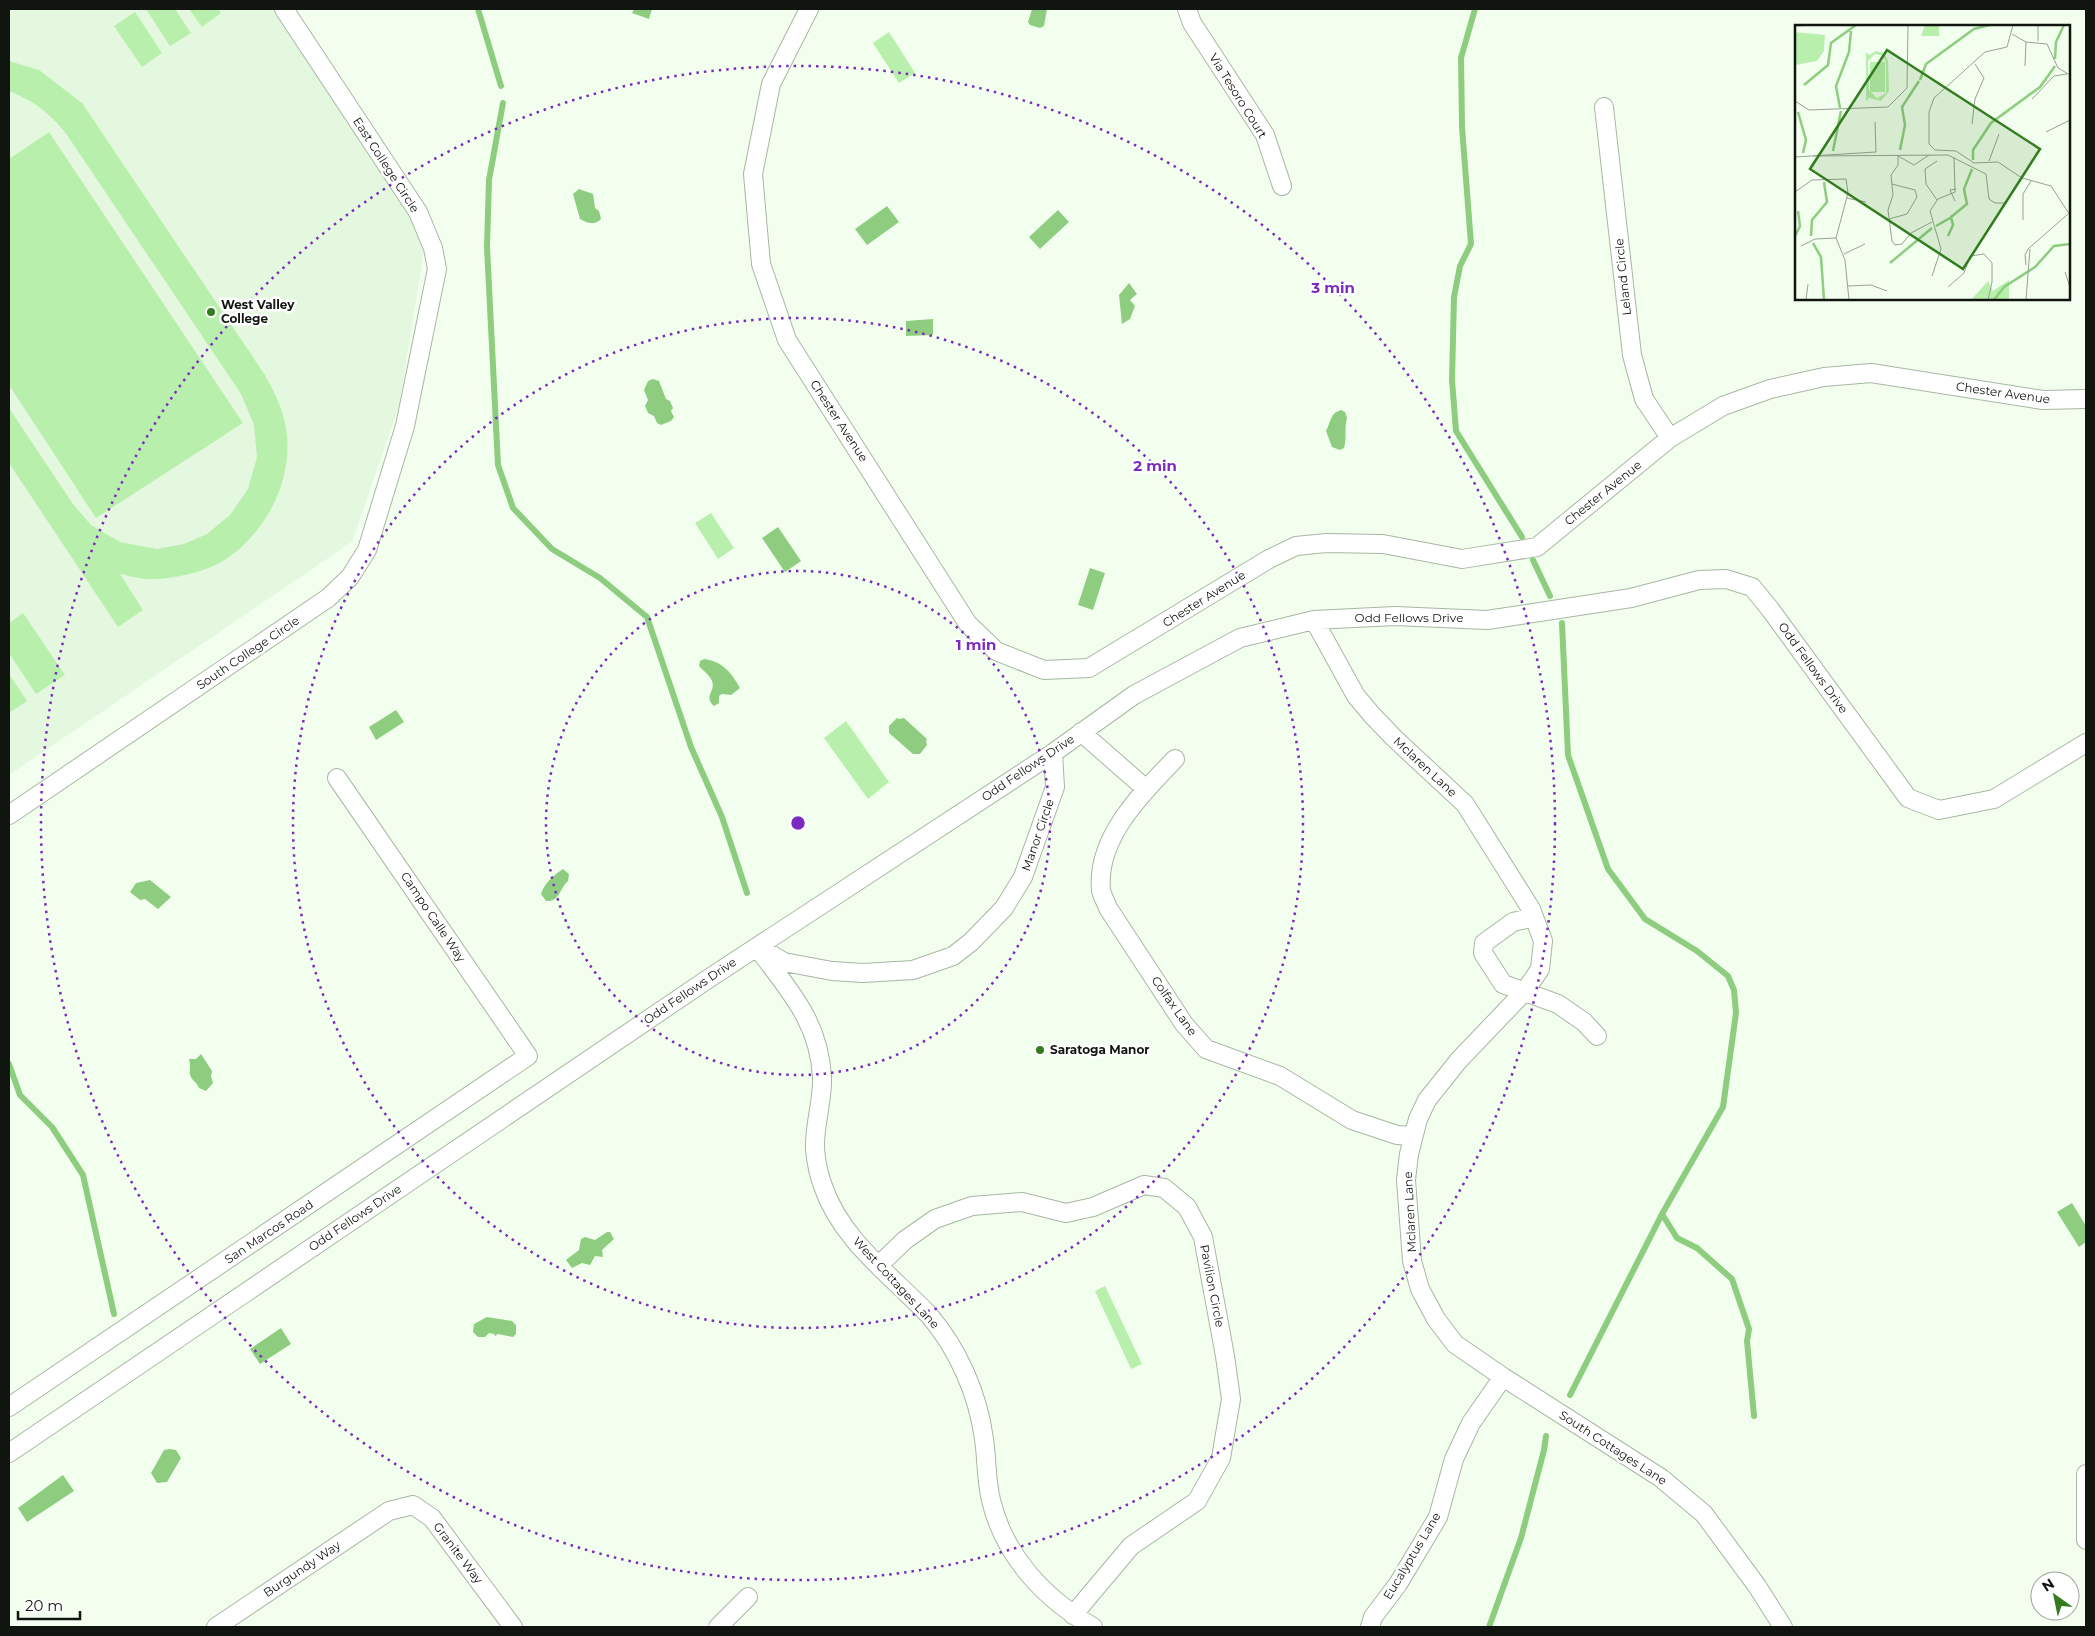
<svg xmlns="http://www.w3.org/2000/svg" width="2095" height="1636" font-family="Montserrat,sans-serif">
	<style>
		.built { fill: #e3f8de }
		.green { fill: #b9efac }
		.water { fill: #8ecd7f }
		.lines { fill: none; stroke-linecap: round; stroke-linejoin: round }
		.stream { stroke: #8ecd7f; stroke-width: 6 }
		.street-casing { stroke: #a7b7a3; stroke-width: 20 }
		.street { stroke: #fff; stroke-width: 18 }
		.ring { fill: none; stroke: #7b2cbf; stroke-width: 2.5; stroke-dasharray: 2.5 5 }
		.poi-dot { fill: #337b1f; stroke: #fff; stroke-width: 2 }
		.labels { text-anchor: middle; stroke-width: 5; stroke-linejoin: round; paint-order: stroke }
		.street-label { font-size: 12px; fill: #10160f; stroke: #fff }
		.poi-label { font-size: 12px; font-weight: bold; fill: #10160f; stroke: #fff; text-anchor: start }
		.inset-river { fill: none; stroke: #8ecd7f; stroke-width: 2.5 }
		.inset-road { fill: none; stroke: #98a295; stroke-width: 1 }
		.view { fill: #337b1f; fill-opacity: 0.15; stroke: #337b1f; stroke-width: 2.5 }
		.inset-edge { fill: none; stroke: #10160f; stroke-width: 2.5 }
		.centre { fill: #7b2cbf; stroke: #fff; stroke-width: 2.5 }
		.ring-label { font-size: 15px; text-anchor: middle; font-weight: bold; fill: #7b2cbf; stroke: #fff; stroke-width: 5; stroke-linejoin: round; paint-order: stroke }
	</style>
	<rect width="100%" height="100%" fill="#f2ffef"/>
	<!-- built -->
	<path class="built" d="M9,9H295L429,219L399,406L352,542L9,775Z"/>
	<!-- green -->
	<path class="green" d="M146,9H175L191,33L170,46Z
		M189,9H218L221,13L202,27Z
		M135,12L162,53L142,67L114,26Z
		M889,32L915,73L899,83L873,43Z
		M9,61L39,70L82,103L265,375C274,391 283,410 286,428C294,477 269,528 229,557C208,572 178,578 153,579C143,580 130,576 120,574L143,610L118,627L9,463V408L73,504L91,525L120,542L157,549L184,544L207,534L230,515L248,489L257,457L254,425L241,394L65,132C47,111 34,101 9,91Z
		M49,132L243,423L96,518L9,385V159Z
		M711,513L734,548L718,559L695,523Z
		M23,613L65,675L36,694L9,653V623Z
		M9,674L27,701L9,713Z
		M846,721L889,782L868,799L824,738Z
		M1105,1286L1142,1364L1131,1369L1095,1291Z"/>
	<!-- water -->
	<path class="water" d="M634,9H652L649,19L632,13Z
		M1032,9H1047L1044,26L1040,28L1030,25L1028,22Z
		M579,189L593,194L595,208L599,211L601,219C594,226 587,223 580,219L573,194Z
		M887,206L899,222L867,245L855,229Z
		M1058,210L1069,222L1040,249L1029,237Z
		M1129,283L1137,294L1130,300L1135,306L1130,319L1122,324L1119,295Z
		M933,319V335L906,336V321Z
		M653,379L659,381L666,399L670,401L673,408L671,411L674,417L671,421L661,425L657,423L654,416L648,413L645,406L648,400L644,390L648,381Z
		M1341,410L1345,412L1347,418C1344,428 1347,438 1344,448L1340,450L1332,447L1326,431C1331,422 1330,413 1341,410Z
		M778,527L801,561L785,572L762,538Z
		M1090,568L1105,573L1093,610L1078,605Z
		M704,659C722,661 732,673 740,688L731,695L722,694L719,696V703L714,706C703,697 716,691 712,681C709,674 703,671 699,666L700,661Z
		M396,710L404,722L376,740L369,727Z
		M897,718L899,719L904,718L927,739L926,741L927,745L920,754H913L889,733V726Z
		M563,869L569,874L568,881C559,889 560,902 546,901L541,894C545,882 553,876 563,869Z
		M150,880L171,897L158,909L145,899L140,900L130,892L136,883Z
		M201,1054L212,1071L211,1076L213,1083L206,1091L199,1088C197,1082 192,1081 190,1075C189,1070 191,1066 189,1059H196Z
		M2072,1203L2086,1226V1242L2079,1247L2057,1212Z
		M607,1232H610L614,1239L602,1250L603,1257L595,1256L590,1265L582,1263L572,1268L566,1260L579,1250L581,1239L585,1237L595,1240Z
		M487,1317L512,1321L516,1325V1334L513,1337L498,1334L495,1336L494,1334L489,1333L485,1337H478L473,1332L474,1324Z
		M281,1328L291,1344L260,1364L250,1349Z
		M170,1449L176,1450L181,1458L167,1482L157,1483L151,1473L164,1450Z
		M63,1475L74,1491L27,1522L18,1508Z"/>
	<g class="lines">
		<!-- stream -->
		<path class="stream" d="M478,9L501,86
			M1475,9L1461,58L1462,127L1471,244L1460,266L1454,297L1452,380L1456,431L1522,537
			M503,103L489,180L487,247L498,465L513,508L552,549L600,578L647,617L691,747L722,817L747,893
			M1533,560L1550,596
			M1562,623L1568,755L1608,869L1645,919L1697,951L1728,976L1734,990L1736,1013L1723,1107L1662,1214L1677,1238L1697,1248L1732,1279L1749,1329L1747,1341L1754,1416
			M9,1064L20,1095L52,1127L83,1175L114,1314
			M1570,1395L1662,1214
			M1489,1627L1521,1538L1544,1450L1546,1436"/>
		<defs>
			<path id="street" d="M809,9L771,84L753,174L761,264L787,340L968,624L996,651L1044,670L1089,668L1269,559L1296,546L1326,543L1383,544L1462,559L1537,547L1670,438L1723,406L1770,389L1824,377L1871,373L2043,400L2086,399
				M1187,9L1192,23L1265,135L1282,186
				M1604,107L1632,355L1644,399L1670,438
				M1314,620L1356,696L1372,715L1394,738L1465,804L1531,909L1543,941L1540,969L1525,991L1459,1060L1427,1100L1418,1119L1409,1154L1406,1180L1412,1261L1420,1289L1436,1319L1455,1344L1503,1377L1661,1478L1704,1514L1757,1586L1783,1627
				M1081,732L1146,789
				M1175,759C1142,793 1096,838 1101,890C1102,896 1106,902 1108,908L1184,1024L1206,1049L1280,1076L1352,1120L1397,1135L1413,1136
				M9,815L328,598L350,577L367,550L405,426L437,269L433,248L418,212L284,9
				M1534,917L1513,922L1484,943L1483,953L1503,984L1558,1004L1584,1022L1597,1036
				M757,947C788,990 819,1020 822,1077C823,1101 814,1125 815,1149C816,1160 819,1176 823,1186C841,1240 891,1275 929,1315C958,1349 978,1394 984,1439C987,1459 986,1480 991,1500C1004,1556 1044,1598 1093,1627
				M762,949L784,962L832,971L863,973L913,970L953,956L971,942L1004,908L1023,877L1055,787L1053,753
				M879,1265L905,1240L935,1219L972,1206L1022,1202L1066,1213L1093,1207L1144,1185L1164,1188L1187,1207L1203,1237L1225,1356L1231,1399L1221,1458L1197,1501L1131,1546L1073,1615
				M9,1407L528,1056L337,778
				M9,1453L708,979L1053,753L1134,695L1240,638L1314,620L1395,616L1487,620L1631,598L1699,580L1726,579L1752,587L1770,609L1908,798L1939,810L1994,799L2086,743
				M2086,1474V1540
				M216,1627L389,1511L413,1505L432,1518L513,1627
				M718,1627L748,1597
				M1370,1627L1373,1617L1398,1584L1438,1517L1454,1459L1471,1423L1503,1377"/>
		</defs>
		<!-- street casing -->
		<use href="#street" class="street-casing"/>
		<!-- street -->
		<use href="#street" class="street"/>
	</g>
	<!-- distance rings -->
	<g class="ring">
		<circle cx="798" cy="823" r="252"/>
		<circle cx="798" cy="823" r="505"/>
		<circle cx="798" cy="823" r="757"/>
	</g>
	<!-- markers -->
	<g class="poi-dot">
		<circle cx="211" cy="312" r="5"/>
		<circle cx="1040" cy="1050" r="5"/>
	</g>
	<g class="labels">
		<!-- street labels -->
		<g class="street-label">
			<text transform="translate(1238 96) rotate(58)" y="4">Via Tesoro Court</text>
			<text transform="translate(386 165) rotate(57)" y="4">East College Circle</text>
			<text transform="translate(1623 277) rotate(-96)" y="4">Leland Circle</text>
			<text transform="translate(2003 393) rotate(8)" y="4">Chester Avenue</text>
			<text transform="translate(839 421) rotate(57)" y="4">Chester Avenue</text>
			<text transform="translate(1603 493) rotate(-39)" y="4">Chester Avenue</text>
			<text transform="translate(1204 599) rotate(-32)" y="4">Chester Avenue</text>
			<text x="1409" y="622">Odd Fellows Drive</text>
			<text transform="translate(248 653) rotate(-34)" y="4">South College Circle</text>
			<text transform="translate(1813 668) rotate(54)" y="4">Odd Fellows Drive</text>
			<text transform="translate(1425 767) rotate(43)" y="4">Mclaren Lane</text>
			<text transform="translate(1028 768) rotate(-34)" y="4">Odd Fellows Drive</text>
			<text transform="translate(1038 835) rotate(-71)" y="4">Manor Circle</text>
			<text transform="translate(433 917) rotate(56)" y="4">Campo Calle Way</text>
			<text transform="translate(690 991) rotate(-34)" y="4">Odd Fellows Drive</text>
			<text transform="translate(1174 1006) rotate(55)" y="4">Colfax Lane</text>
			<text transform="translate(1410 1212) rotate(-93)" y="4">Mclaren Lane</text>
			<text transform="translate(355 1218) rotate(-34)" y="4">Odd Fellows Drive</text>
			<text transform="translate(269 1232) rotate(-34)" y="4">San Marcos Road</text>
			<text transform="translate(896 1283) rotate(47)" y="4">West Cottages Lane</text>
			<text transform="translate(1212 1286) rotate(79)" y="4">Pavilion Circle</text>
			<text transform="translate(1613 1448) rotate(33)" y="4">South Cottages Lane</text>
			<text transform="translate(458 1553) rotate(53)" y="4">Granite Way</text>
			<text transform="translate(1412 1556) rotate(-59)" y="4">Eucalyptus Lane</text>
			<text transform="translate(302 1569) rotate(-34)" y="4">Burgundy Way</text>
		</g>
		<!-- poi labels -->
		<g class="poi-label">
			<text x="221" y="309">West Valley<tspan x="221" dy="14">College</tspan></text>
			<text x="1050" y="1054">Saratoga Manor</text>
		</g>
	</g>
	<!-- overview -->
	<g transform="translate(1795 25)">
		<rect width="275" height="275" fill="#f2ffef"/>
		<path d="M130,0H144V11H126ZM0,7L30,10L29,26L22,36L0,40ZM81,26L89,28L93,36L94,66L86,76L74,73L71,76V27L74,30ZM80,29L88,31L91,37V68L82,73L74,65L73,36ZM75,37H90V67H75ZM214,255V275H176L193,256L198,266Z" fill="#b9efac" fill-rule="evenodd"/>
		<path class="inset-river" d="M260,34L261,17L269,0M125,55L131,39L179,4L195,0M9,60L33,40L36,18L61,0M45,83L41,61L54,27L56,6M3,87L11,115L8,128M105,125L110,100L107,82L124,56M38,126L46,86M178,135V125L196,98L245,62L260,41M141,201L155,193M0,211L5,201L3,186M16,211L17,195L32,177L29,157M153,211L158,200L156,192L172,179L169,164L177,144M18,218L26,232L29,275M95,238L137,203M199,275L209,262L240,242L259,221L275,219"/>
		<path class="inset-road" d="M218,0L212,22L190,27L139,73L134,87V119L140,125L161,126L179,138L203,137L227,153L256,161L275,190M0,1L24,0M217,9L231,17L252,19L263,43L275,50M243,16V0M230,41L231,17M237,74L259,51L272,49M0,76L14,85L93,82L112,63L113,0M177,99L180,74L189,53L180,39M251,107L275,95M103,130V140L96,150L98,170L93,185L97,216L100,220L107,219L116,208L137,197M18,131L153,130L191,149L194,174L200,178H212M103,131L119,140L134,130M0,132L81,127L80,97M194,136L204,109M0,167L17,155L51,154L53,168L41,213L50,235L54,275M51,173L71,177M142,175L131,159L130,144L142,136M160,176L155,165L161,164M94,194L112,189L122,172L120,165L97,159M228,195V169L236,156M6,221L20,214L41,213M49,229L70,219M231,240L230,230L233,224L273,189M270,247L275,262M137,251L146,224L135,186L143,174L160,167L159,132M53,261L76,260L92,266M153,262L169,248L175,231L189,229L197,238V257L193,275M11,275L13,259M231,275L235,224"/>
		<path class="view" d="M92,25L245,124L168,244L15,144Z"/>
		<rect width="275" height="275" class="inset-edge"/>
	</g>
	<circle cx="798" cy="823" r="8" class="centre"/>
	<g class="ring-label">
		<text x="1333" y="293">3 min</text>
		<text x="1155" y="471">2 min</text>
		<text x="976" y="650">1 min</text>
	</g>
	<!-- border -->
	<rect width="2095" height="1636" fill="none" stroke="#10160f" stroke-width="20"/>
	<!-- north arrow -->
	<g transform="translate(2055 1596) rotate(327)"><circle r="24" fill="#ffffff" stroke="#9fa29f"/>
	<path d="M0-4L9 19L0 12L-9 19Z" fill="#337b1f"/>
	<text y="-8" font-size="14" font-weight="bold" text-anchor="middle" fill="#10160f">N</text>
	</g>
	<!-- scale -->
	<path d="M18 1611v8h62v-8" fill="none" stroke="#10160f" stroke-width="2.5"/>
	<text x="25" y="1611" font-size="15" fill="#10160f" stroke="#ffffff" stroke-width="4" paint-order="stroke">20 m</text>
</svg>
